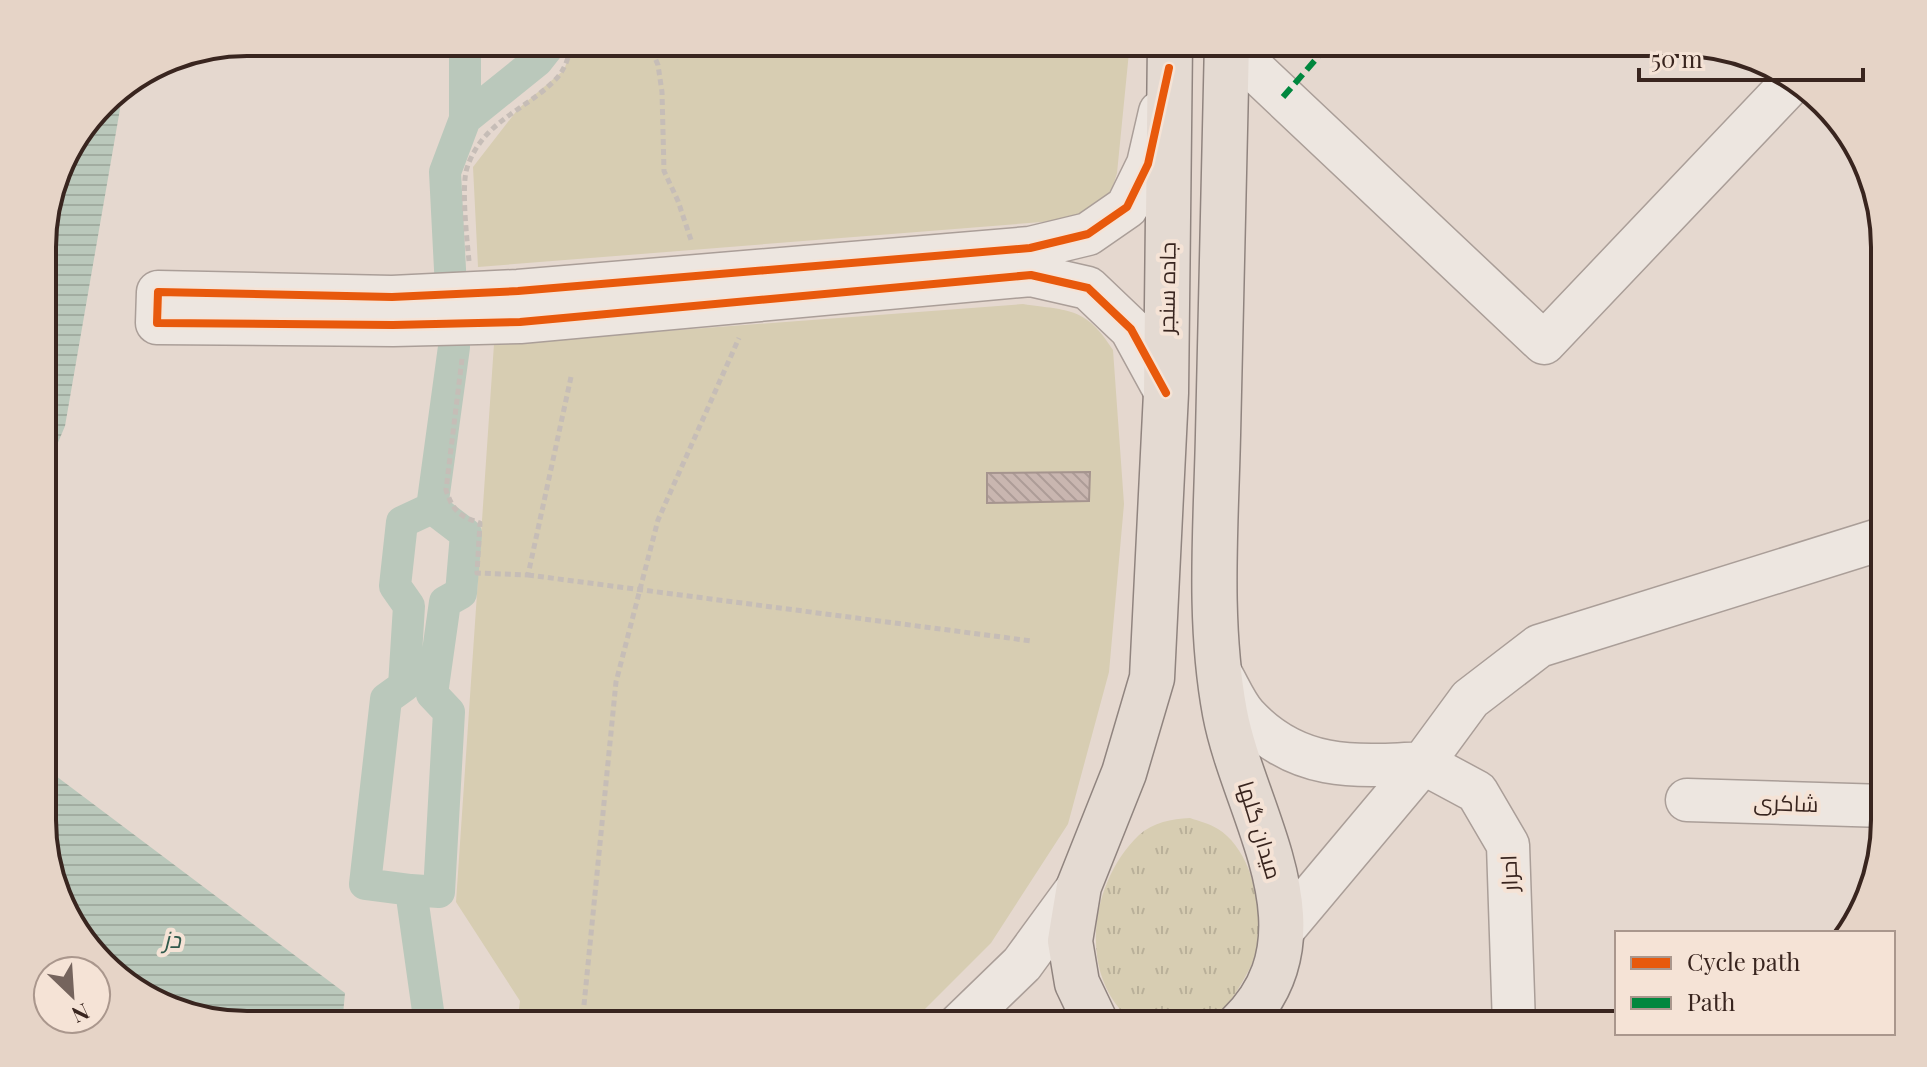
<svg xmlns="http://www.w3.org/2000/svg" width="1927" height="1067" font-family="'Playfair Display',Cairo,serif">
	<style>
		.grass { fill: url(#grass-tufts) }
		.park { fill: #d7cdb2 }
		.water { fill: url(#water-rules) }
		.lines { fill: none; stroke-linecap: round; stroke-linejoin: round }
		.canal { stroke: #bac8bb; stroke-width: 32 }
		.building { fill: url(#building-back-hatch); stroke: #a5948e; stroke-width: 2 }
		.minor-casing { stroke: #aa9e98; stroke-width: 45 }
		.major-casing { stroke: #90847f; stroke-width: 47 }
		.path { stroke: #c6bdb7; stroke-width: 5; stroke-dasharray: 6 4; stroke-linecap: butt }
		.minor { stroke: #ede6e0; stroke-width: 42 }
		.major { stroke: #e4dad2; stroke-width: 44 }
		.quiet { stroke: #00873e; stroke-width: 6; stroke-dasharray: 12 6; stroke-linecap: butt }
		.cycleway-casing { stroke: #f5e3d6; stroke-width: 13 }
		.cycleway { stroke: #e8590c; stroke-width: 8 }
		.labels { text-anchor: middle; stroke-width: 8; stroke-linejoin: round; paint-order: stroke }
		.street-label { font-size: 22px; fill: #39251f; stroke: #f5e3d6 }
		.water-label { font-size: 24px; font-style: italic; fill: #2f594b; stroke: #f5e3d6 }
		.rim { fill: none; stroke: #39251f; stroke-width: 4 }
	</style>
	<defs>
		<pattern id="grass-tufts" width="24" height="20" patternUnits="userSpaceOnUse" patternTransform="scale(2)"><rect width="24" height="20" fill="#d7cdb2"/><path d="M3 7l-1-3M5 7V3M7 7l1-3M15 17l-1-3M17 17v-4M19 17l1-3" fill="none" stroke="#b9b099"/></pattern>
		<pattern id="water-rules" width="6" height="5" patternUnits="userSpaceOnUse" patternTransform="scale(2)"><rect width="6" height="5" fill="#bac8bb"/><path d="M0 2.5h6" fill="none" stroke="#a1aca0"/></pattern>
		<pattern id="building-back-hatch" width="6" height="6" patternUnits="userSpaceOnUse" patternTransform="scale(2)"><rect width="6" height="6" fill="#c9b6b0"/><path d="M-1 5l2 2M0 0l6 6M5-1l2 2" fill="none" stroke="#ad9c97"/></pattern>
	</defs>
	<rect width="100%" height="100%" fill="#e5d8cf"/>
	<!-- grass -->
	<path class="grass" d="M1190,818C1199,821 1210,824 1218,829C1256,852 1270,930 1250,968C1239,988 1223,1020 1198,1025C1190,1026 1181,1025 1173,1025C1162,1025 1147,1027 1137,1023C1127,1018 1121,1011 1115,1003C1080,953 1096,876 1139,835C1154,822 1171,819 1190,818Z"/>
	<!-- park -->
	<path class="park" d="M574,42H1130L1117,173C1108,206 1098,209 1067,220L478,267L473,167L518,109L564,70Z
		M1023,304C1070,311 1086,307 1113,350L1124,504L1109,672L1068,824L991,943L925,1009L903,1025H517L520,1001L456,902L494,344Z"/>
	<!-- water -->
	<path class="water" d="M124,86L65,426L44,476V221L63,156L111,93Z
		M44,767L345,993L342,1025H247L145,998L77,934L44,846Z"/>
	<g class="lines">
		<!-- canal -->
		<path class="canal" d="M465,119L537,61L552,42
			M411,890L439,892L449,712L432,694L445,602L461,593L466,534L432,508
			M430,1025L411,890L365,884L386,699L404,686L409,606L395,586L402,522L432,508L454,347L445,172L465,119V42"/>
	</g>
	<!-- building -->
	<path class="building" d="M1090,472L1089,501L987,503V473Z"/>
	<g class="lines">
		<defs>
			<path id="minor" d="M1227,44L1544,343L1794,80
				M1160,112L1148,164L1127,207L1088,234L1030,248L518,291L392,297L158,292L157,323L393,325L520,322L1031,275L1088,288L1131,329L1166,393
				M1221,674C1229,688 1236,705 1246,716C1297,771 1354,767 1423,763
				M1423,763L1477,792L1508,845L1514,1025
				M1687,800L1885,806
				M1282,931L1423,763L1470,699L1539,646L1885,538
				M959,1025L1022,964L1079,886"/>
			<path id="major" d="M1227,42C1224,173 1221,304 1218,435C1216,527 1208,621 1225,713C1244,814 1333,934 1239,1025
				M1097,1025L1077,983L1070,941L1079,886L1124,773L1152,678L1166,393L1170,42"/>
		</defs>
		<!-- minor casing -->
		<use href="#minor" class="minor-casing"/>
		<!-- major casing -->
		<use href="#major" class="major-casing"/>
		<!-- path -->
		<path class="path" d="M651,42L649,44L658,65L662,92L664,171L678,201L692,243
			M469,261C467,240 461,186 467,168C482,122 524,111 554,81C565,71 569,56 572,42
			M462,359L446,490C453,511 459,516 480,523L477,573L528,575L571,377
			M528,575L1032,641
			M582,1025L616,682L658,520L739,338"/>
		<!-- minor -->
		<use href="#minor" class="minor"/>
		<!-- major -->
		<use href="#major" class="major"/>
		<!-- quiet -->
		<path class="quiet" d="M1283,97L1331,42"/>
		<defs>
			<path id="cycleway" d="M1166,393L1131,329L1088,288L1031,275L520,322L393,325L157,323L158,292L392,297L518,291L1030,248L1088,234L1127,207L1148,164L1169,68"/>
		</defs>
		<!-- cycleway casing -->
		<use href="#cycleway" class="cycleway-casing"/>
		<!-- cycleway -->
		<use href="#cycleway" class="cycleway"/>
	</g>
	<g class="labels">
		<!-- street labels -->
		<g class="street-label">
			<text transform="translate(1167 288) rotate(-89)" y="8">جاده سنجر</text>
			<text transform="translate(1786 803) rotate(2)" y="8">شاکری</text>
			<text transform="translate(1260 830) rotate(73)" y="8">میدان گلها</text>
			<text transform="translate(1509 873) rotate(-92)" y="8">احرار</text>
		</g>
		<!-- water labels -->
		<g class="water-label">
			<text x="172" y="948">دز</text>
		</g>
	</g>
	<!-- crop -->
	<path d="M0 0H1927V1067H0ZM247 56H1680A191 191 0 0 1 1871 247V820A191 191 0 0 1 1680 1011H247A191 191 0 0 1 56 820V247A191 191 0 0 1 247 56Z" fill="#e6d4c7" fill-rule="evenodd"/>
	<path class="rim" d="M247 56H1680A191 191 0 0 1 1871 247V820A191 191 0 0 1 1680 1011H247A191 191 0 0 1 56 820V247A191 191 0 0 1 247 56Z"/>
	<!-- legend -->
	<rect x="1615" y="931" width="280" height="104" fill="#f5e3d6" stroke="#aa978d" stroke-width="2"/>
	<rect x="1631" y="957" width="40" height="12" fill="#e8590c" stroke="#aa978d" stroke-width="2"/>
	<text x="1687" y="971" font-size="24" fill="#39251f">Cycle path</text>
	<rect x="1631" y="997" width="40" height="12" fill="#00873e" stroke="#aa978d" stroke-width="2"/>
	<text x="1687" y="1011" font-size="24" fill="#39251f">Path</text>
	<!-- north arrow -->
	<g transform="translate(72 995) rotate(155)"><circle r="38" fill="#f5e3d6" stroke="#aa978d" stroke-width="2"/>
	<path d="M0-6L14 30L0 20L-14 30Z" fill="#75645d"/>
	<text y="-12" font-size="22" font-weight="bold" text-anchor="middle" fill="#39251f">N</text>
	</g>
	<!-- scale -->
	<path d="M1639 68v12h224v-12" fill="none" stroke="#39251f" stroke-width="4"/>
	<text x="1651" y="68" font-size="24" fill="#39251f" stroke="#f5e3d6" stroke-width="6" paint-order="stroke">50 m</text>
</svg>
